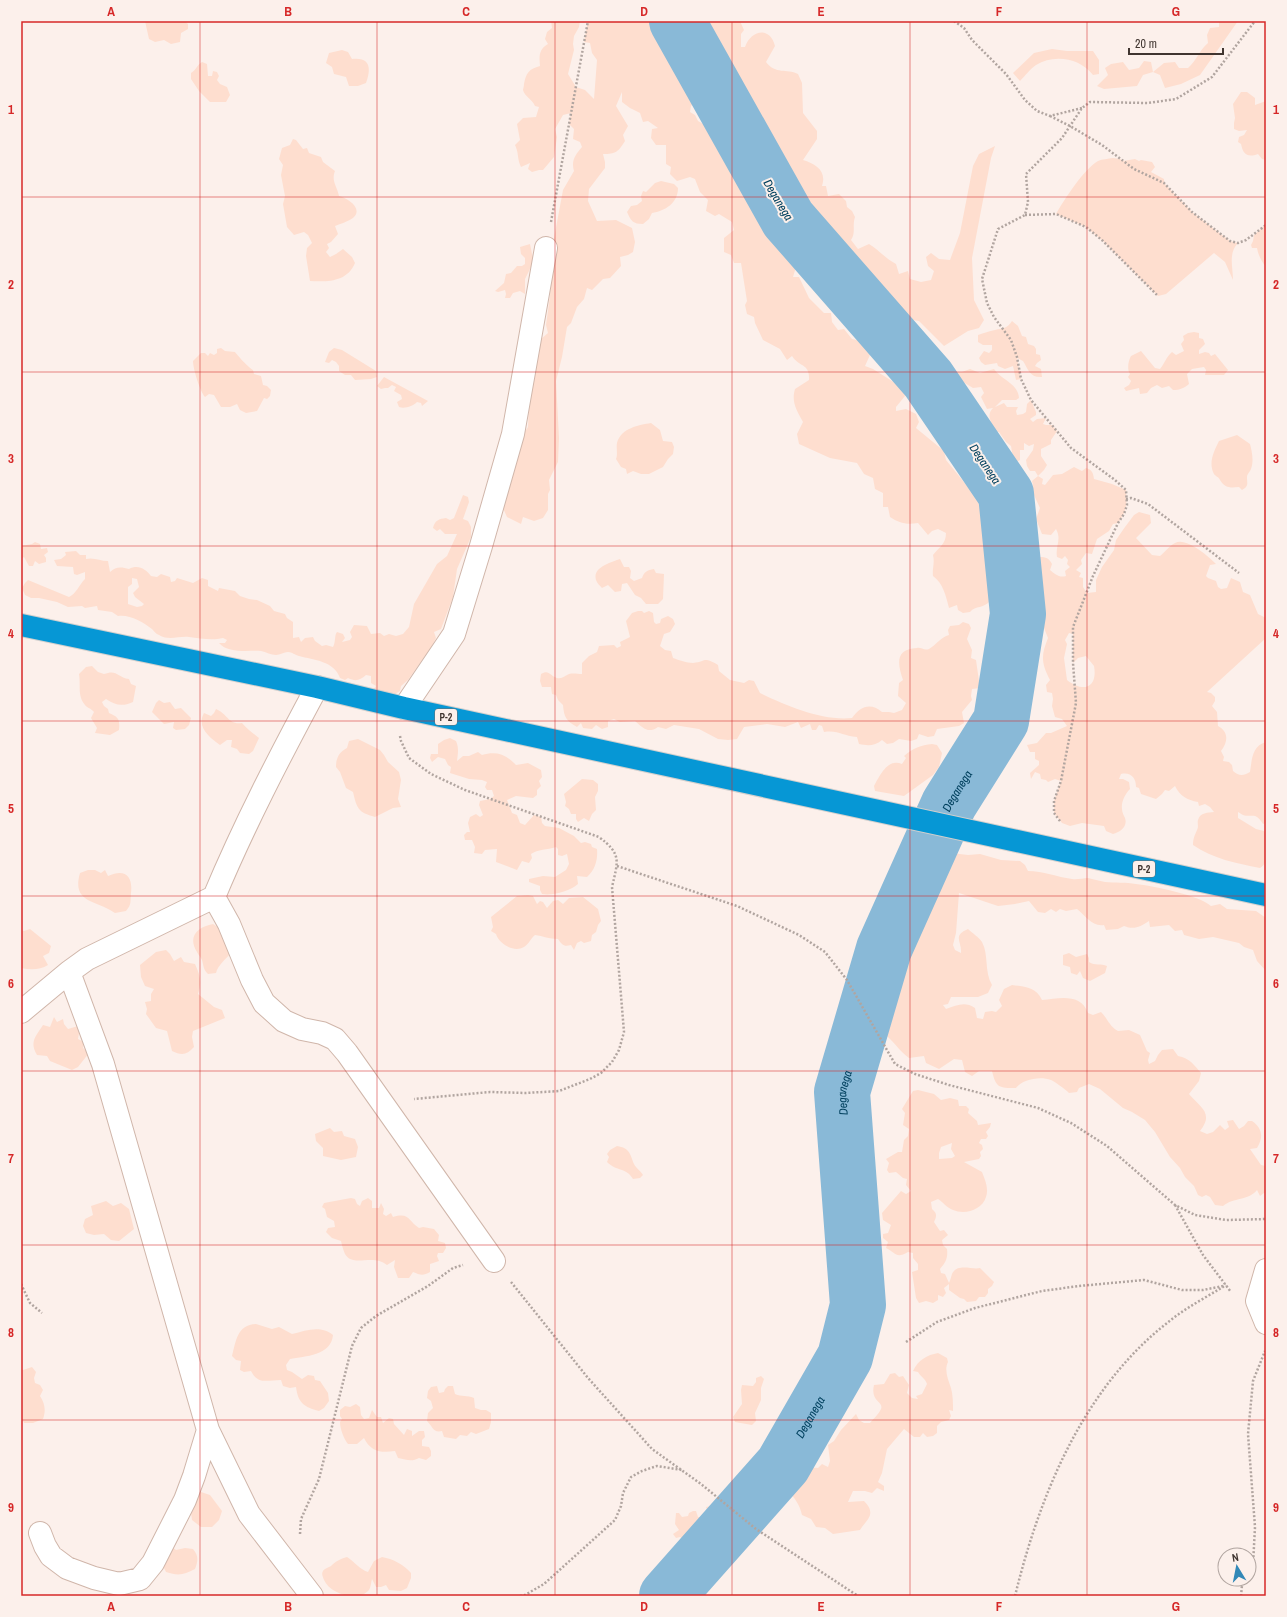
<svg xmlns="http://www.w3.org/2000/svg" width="1287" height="1617" font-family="'Archivo Narrow',sans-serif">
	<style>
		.green { fill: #fedecf; fill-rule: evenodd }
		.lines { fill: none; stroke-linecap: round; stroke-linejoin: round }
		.river { stroke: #89b9d7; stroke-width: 56 }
		.street-casing { stroke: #d0b6aa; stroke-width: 24 }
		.highway-casing { stroke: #d1cfcd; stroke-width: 24 }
		.path { stroke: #b1a5a0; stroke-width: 2.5; stroke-dasharray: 2 2; stroke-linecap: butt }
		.street { stroke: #fff; stroke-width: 22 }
		.highway { stroke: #0697d5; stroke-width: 22 }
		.grid { fill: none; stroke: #d62828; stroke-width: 1; stroke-opacity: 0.55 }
		.labels { text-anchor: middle; stroke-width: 4; stroke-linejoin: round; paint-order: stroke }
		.shield { fill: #fcf0eb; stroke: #786d68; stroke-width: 1 }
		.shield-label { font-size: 10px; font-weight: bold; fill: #403530 }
		.water-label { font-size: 12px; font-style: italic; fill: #00405e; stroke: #fcf0eb }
		.neatline { fill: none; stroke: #d62828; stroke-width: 1.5 }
		.grid-label { font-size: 13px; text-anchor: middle; font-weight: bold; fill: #d62828 }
	</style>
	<rect width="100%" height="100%" fill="#fcf0eb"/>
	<!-- green -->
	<path class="green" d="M145,21H185L188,24V29L181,33L180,42L171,44L164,40L155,42L149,39Z
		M551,21H580L579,27L574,36L573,44L574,50L568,74L576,87L585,90L594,99L597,60L592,53L590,43L584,42L588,21H682C678,29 673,33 680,41L676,47L677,52L672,58L676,75L686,76L687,85C698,91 700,97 691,106L690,112L695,115L698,121L719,133L723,147H730L733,157L740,159L742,166V177L747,180L749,188H757C761,195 761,199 756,205L759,213L771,220V230L779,234L780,242L779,246L783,255L792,260L796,267L793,277H799L809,298L824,313H831L832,322L838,330L844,329L852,339L865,342L871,349L870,355L865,366L873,369L903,388L905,396L896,407V411L906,409L916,414L919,422L916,428L944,451L946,460L976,497L988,517L993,520L991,528L993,547L1000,548V552C985,563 989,585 990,601C983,609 976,605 970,612L963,613L958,610L957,605L949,608C946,596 943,583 933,576C932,569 935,563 933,555C939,547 946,544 946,533L938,529L932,531L928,535L918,523C906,525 899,523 890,517L888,507H883V493L875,489L873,478L864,474L857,463L830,458L799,444L797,434L803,422C797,411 791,402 795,389L809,380C810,363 800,368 792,356L787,360L780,349L763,340L755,323L754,317L747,314L745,305L747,301L741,263H734L731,255L724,252V238L734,230L732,222L719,214L715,216L706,211L708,200L700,192L695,179L690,177L677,181L670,174L671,167L666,164V145H656L651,138L652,129L658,128L648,121L643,122L640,113L630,108L622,102V92L616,106L628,126L623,135L625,141C618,152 616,154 603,154L605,162V168L589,189L588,201L597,221L616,220L632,228L635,242L633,252L628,255L620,257L621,266L610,278L603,279L592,290L587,288L584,299L577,307L571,323L567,327L562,357L556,381L559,438L558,462L549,480L550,490L548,494V510L543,518L534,521L523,517L521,524L507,517L503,508L517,443L528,427L529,403L536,361L541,339L548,333L546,325L550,296L552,249L563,190L574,171C571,161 575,155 582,147L580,142L573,139L574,129L569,124L571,113L563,115L555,129L557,137L554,157L543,170H539L532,172L528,169L530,163L521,167C517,159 519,153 515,145L520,140L517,124L523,118L536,117L539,107L535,106C532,99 525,97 523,90C523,89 524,86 524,84C526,73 529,69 540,66C539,56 539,49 548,44L545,39L547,32L552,28Z
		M693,21H740L744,30L741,34V47H745C751,30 770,26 775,46L766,62C776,75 786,68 798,74L802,83L803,113L817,131V139L803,160C816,164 827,171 822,186H826L828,196L839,194L846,201L847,207L852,211L855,217C852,226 856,233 851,240L858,249L869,244C879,250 886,259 896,264L899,274L908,271L910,279L921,282L931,280L934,271L928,266L926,257L931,253L939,259L950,260L960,233L973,166L979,154L995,146L991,158L972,258L974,300L984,320L979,328L968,331L944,346L919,321L907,319L885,298L877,280L841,243L823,235L771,178C767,165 758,155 753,143C739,109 722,77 705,45L698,41L700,28Z
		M1219,21H1238L1200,75L1181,84L1165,88L1160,75L1153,72L1143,75L1137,86L1104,89L1097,86L1108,75L1105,68L1111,64L1123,62L1129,70L1139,68L1144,61L1151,62L1153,72L1164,63L1175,62L1179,68H1188C1197,60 1198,52 1208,43L1207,35L1210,28L1219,27Z
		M1052,49L1067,51H1093L1099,60V74L1093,75C1080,58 1054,54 1036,65C1030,69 1025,76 1020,81L1013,73L1034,53Z
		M342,50L348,52L352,59C371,57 371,69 366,83L358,86H349L346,77L334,74L332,67L326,63L329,53Z
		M202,62L207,64L208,76H212L213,71L217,72L219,76L217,80L220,84L227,87L230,95L226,102H210L199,91L191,79V73C196,70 197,65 202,62Z
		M1241,92H1247L1255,98V105L1266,101V160L1262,159L1258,154C1247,158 1243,154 1241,144L1238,142L1239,137L1244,135L1247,130L1239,131L1234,129V123L1235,118L1233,104Z
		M293,139L296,140L303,149L307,148L309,153L321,157L323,162L335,171C331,181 337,186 339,196C347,198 364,208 353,218C349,221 340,224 335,226L338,234L331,242L327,244L329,248L326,252L330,257L336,254L343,249L352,257L355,263C347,282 328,282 310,281L306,256L307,248L312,243L308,235L304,232L294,235L287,227L283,204L285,196L281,175L283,165L279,159L282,148L290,145Z
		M1113,158L1120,159L1123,161L1135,159L1139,161L1141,160L1152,162L1155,167L1151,172L1164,179V183L1192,212L1230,241L1238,243C1228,253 1233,267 1233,280L1225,262L1214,253L1166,294L1158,296L1103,241L1086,227L1056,214C1064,200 1084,169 1098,161C1102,159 1108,159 1113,158Z
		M661,181L674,184L678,188C678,203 665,211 652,213L649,219L643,224C633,224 631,221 627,212L631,206L637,205L642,201L641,196L643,191L646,192L655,183Z
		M1265,225H1266V267C1262,262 1258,255 1257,248H1252L1251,245L1253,241L1254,235Z
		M530,244L533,259L531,267L525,279V294L520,291L513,293L510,298H505L506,294L505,290L498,292L495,291L504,283L506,274L511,273L517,266H522L525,264V258L521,254L520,247Z
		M1012,321L1018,326L1022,336L1026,337L1028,344L1034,346L1036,349V354L1040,355L1041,360L1037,363L1035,366L1041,369L1042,377C1030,378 1028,369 1023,361L1017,358L1021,379L1016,380L1013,366L1005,369L998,366L997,363L985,365L981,362L979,358L984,351L989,353L992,350V345H983L978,342V335C984,333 989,331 995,330C1003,328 1007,329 1012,321Z
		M1194,332L1199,333V338L1203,339L1205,344L1199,350V354L1205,352L1209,353L1211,356L1215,354L1228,370L1224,375H1205L1206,370L1204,367L1192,369L1187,374L1189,384C1184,388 1180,390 1173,390L1169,386L1162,388L1157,385L1151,388L1147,393L1140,394L1139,388L1126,391L1124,388L1129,385L1131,381L1128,377L1130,374C1127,370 1128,361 1131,356L1141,351L1155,368L1160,369C1165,363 1166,357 1172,352L1176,355L1184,351L1181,344L1184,340L1183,336L1188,333Z
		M221,348L225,351L235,352C237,355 249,368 253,370L254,374L261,376L263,385L267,386L271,390L270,396L267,399L264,398L257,411L246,413L240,410L237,404L230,407H221L214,395L209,394L205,397C200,391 193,369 193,361L201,353H205L208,356L210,353L214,355L217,353V349Z
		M334,348L342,350L376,371L377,377L371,379L355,380L351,375H345L339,371V366L336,362L332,360L329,363L325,362L329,352Z
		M970,369L980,373L994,369C1001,380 1018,383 1019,398L1016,400H1002L995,407L1004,403L1007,407H1018L1016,411L1017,415L1023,414L1026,412L1027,404L1031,400L1036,412V415L1030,419L1033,422L1037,419L1046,418L1043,424L1046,425H1052L1057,431L1051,440V444L1041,449V456L1047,465L1044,470L1038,476L1043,479L1042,484L1045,485L1053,475L1062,474L1074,467L1082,471L1086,468C1092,470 1093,472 1094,479L1112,484L1126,490C1127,505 1127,511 1118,523L1113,524L1109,531L1097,539L1092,554L1086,553L1081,560L1082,564L1076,570L1081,573L1079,577L1083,578V587L1087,593L1096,592V580L1102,567L1114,550L1116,540L1125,527L1134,515L1139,512L1150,515L1151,523L1136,538L1152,555L1160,556C1165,552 1169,546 1175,543C1186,537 1208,556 1216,564L1210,565L1206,576L1208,578L1216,581L1218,587L1221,589L1227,588L1231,578L1240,582L1243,592L1250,595L1258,614L1266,618V638L1207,692L1211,693L1215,697V701L1212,706L1217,712L1218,726C1229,732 1228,742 1221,751L1224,757L1223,761L1229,762L1232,765L1233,771C1239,776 1243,776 1250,772C1252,759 1252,746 1266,742V823L1263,824C1255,811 1253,818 1243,815C1241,814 1240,813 1238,812V818L1256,829L1264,831L1266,833C1266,844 1270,863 1260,868C1236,863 1213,859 1193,845C1193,838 1195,835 1197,830C1199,826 1197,823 1198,820C1200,812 1208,813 1214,812L1210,807L1205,804L1199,806L1198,802C1187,800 1180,796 1175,786L1169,791L1165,790L1162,794L1156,799L1141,794L1139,788L1136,787C1136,778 1131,772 1121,774L1119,779H1123L1129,782L1130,789C1125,794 1121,802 1122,809C1122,812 1124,816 1125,818C1128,827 1120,832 1113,834L1106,831L1104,826L1082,823L1070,826L1062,823L1054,813V801L1061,781L1055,779L1048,782L1046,780L1041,779L1040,774L1035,772L1031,779L1030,773L1039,765V761L1035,759V752H1030L1027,745L1037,743L1046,733H1051L1067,726L1062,719L1055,717L1052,706L1053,699L1052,693L1047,692L1046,685L1050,680C1041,663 1041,655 1048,638L1042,623L1036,619L1038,611L1031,603L1033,595L1038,596L1040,590L1035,584L1041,570L1038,562L1040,557C1046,557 1049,558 1052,564L1050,570C1055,574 1059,578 1066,576L1065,571L1070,567L1067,564L1068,560L1065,556L1062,559L1057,557C1055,546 1062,540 1056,529L1051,535L1042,534L1036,519L1040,508L1033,493L1030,488L1033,485L1032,481L1038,476L1035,471H1030L1027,466L1026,460L1033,450L1034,444L1029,446L1024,443V450H1020V460L1016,462L1013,458L1011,446L1006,442L999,432H995C993,424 985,416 993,408L987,409L981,397L984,393L981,387L973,388L963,382H958L955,372H962ZM1069,633L1073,634V663L1078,658L1086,656L1094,666C1098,688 1083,693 1067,680L1064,658L1067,644L1065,640Z
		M384,377L428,401L422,406L421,403L417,402C413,406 405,409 399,407L397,402L402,399L401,395L394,391L396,387L392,385L388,388H385L381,389L377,386Z
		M651,423L660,430L663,441L672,442L674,447L673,454L668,459L663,467L649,474H641L633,471L627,474L626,469L621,467L616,459C618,454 616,448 617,443C621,428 639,425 651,423Z
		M1237,435L1250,444C1252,452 1254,461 1251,469C1250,472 1247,474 1247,477C1247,484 1249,486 1242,490L1239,487C1230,488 1225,488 1220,480C1219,477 1215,476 1214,474C1208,463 1214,451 1219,441Z
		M463,495L468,497L469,502L463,519L468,521L471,527V537L457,569L453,597L441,629L434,632L436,638L432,646L408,680L401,686L400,691L395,694L387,696L373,690L376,686L371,683V676L366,675C360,680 356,682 348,678L345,680L340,678C334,661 314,660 299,656C295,655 292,652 288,652C284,652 280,655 276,655C271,655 266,652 261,651C249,650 228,654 219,643H225L227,640L223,638C211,641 200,638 189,637C178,636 169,641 159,635C156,634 154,631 152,629C143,622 129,614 118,616L112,612L98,610L97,606L85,608L82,606L68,607L57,602L39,598H31L25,595L22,588L25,583L28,580L69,597C76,594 79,585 85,579V572L77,575L74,574L73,567L57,566L54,560L61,559L66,555L65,552L76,551L80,555H86V559C94,557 100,561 108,561L110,572C116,566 122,567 129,569C138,564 146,569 151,576L157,577L161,574L170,577L171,582L175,581L177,578L193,583L202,578L208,580V586L218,591L219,588L235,591L240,596L249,599L257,600L270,606L274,611L285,614L287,618L293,622V638L299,637L301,642L305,638L313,637L315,641L322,646L326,645L333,647C336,642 334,636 337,632L343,634L345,638L342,642L350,640L352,637L350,632L354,625L367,626L371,634L380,633L384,636L389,634L396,636L403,634L409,627L414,604L437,564L447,556L457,534H445L440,529L437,531L433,528C435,520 439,519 446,518L450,520L454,518ZM132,578L137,579L139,587L133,593L135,597L144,604L142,606L137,607L128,604V587L132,584Z
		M35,542L40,544L41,549L47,548L48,552L44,555L46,558V562L39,564L35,561L33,566H29L24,557L21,559V546L32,544Z
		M620,559L624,567H629L631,571L630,578L634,581L642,578C644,572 647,570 654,569L656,573L664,574L663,599L658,604H646L641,598L635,595L627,583L622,584L621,591L615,592L608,585L602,588C600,586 597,583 596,580C592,567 612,562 620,559Z
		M638,611H642L644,613L649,611L653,613L654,622L656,624L660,623L661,619L668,616L673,619L675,624L670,632L664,634L660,646L665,650L671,651L673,658C679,660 687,663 693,663C707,662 702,656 718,665L719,671L730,680L744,683L749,680L754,681L760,693C787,706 822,721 852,718C860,707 870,702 882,712H889L894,713L902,710L906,703L898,696L899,683L903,680C898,665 894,649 917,648C921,647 924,651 929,649C936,645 941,637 949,635L948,630L950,626L959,625L963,622L969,624L971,628L967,639L972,650L971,658L976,660L980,688L972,689L971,696L972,700L962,712L964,723L959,726L937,729L934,736L928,737L919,734L917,739L911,741L899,739L893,743L887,744L882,740C875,746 868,746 859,744L857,737C842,736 839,730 824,732L822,726L819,725L816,730H812L810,724L801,728L798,722L785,727L767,724L744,727L737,739L728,740L718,739L699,729L674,725L666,729L658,727C648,734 643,728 635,721L620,722L614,719L608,721V727L602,729L596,725L592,729L583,728L581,723L577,727C566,721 564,717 563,705L558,700L556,695L552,694L551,687H542L540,681L541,674C549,669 550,676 557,678C563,679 564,676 569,674C573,673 578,674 582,674V663L589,656L597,652L599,646L614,645L617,648L621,646L620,642L630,637L626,621L632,613Z
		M92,666L98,672L104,674C117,669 117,677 129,679L131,684L136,686L133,702C122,707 115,705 106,699L102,702L104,706L108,709L109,713C119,717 120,720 119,730L110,735L95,733L97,728L91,718L94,712C91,708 87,708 85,705C77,695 81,686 79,674L86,667Z
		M159,700L164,703L170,702L175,709L181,708L191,718L189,725L185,729L176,730L173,728L174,722L164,724L152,712L156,703Z
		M216,709C228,714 228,725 242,723C247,729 253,733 259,738L253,751L249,754L240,753L237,749L231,747L232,740H227L220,745C210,738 196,727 204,713L211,716L214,713Z
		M450,738L456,741C459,748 458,753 457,761L463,756H469L478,752L482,755C496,751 506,754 516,765L528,763L541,770L542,777L539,781L541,786L537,790V795L533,798L516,796L507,800L512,813L517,815L520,823L525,825L534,815L541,817L542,823L545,826L559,828L574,836L581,843L585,842L591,844L592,847L597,849C598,860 595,870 587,877L577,876L578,884C570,891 552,896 542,894L540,890V886L529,882V879L543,876L555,877L566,870L569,864L567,854L562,856L558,855V849L556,847C547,850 538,849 531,854L532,858L529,863L522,861L517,870L496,862L497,849L485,850L482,854L474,853L475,847L472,840H465L464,835L467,832H470L468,823L470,817L476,814L480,817L483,815L479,805L480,801L490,799L494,796L492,790H487L485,787L487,782L482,780L469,779L450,773L451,767L448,765L445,759L438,757L432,762L430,758L431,754H438V744L444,740Z
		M358,739L380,750L384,755L388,762L399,772L401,780L398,799L401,807L393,808L375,817C358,812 357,809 353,792L346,788L340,772L336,767C336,758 339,752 347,748L349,741Z
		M932,744L937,745L942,753L939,767L933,775L904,796L875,791L874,786C880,775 888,758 902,764L906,758L904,756C913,748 921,745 932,744Z
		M582,779L593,780L598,784V791L595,797L596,810L592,814L589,821L584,818L578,822L576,819V814H571L569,809L565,806L566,802L564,794Z
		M942,848L951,853L968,855L980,854L1001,860L1020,861L1025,865L1028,871C1043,871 1057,877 1072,879C1077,880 1083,878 1088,878C1093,879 1099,881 1105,882C1115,883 1126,882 1136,884C1153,886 1199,895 1211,906L1220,904L1227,909L1256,911L1266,918V971L1257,961L1253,950L1244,947L1239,943L1213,937L1199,939L1184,935L1182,930L1175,931L1169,925L1150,927L1149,921C1140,927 1134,930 1124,926L1118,929L1106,930L1104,925C1092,927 1086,916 1077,909L1066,911L1060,909L1056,912L1051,909L1045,913L1038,912L1029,901L1015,904L998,906L959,893L956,933L953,945L955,950L961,953C962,941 952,936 968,929C972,933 979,937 982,942C989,955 984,971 992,985L988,993L978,997H951L948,1004L943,1005L946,1009C957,1005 965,1001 975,1008L977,1018L983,1019L985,1012L992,1011L996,1012L1002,1006L999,1000L1004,989L1012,985C1026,987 1036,987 1042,1000C1060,998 1081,993 1088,1013L1093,1015L1101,1012C1108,1019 1109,1026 1118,1031L1129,1030L1140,1035L1147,1051L1150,1053L1148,1060L1149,1064L1155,1061L1158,1055L1162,1050L1173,1049L1178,1056C1190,1058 1194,1065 1201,1073L1199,1081L1189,1094C1201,1108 1214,1113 1200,1131L1207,1134L1213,1132L1220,1125L1225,1130L1229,1127L1227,1121L1233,1120L1239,1129L1244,1126L1248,1121H1252C1262,1128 1264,1137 1257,1148L1250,1149L1261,1165L1266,1166V1194L1264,1193L1260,1196L1257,1190C1248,1201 1234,1197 1223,1206L1215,1205L1210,1197L1206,1195L1202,1197L1198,1195L1194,1186L1185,1177L1180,1168L1170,1157L1155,1132L1145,1120L1132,1112L1123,1108L1100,1089L1089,1084L1079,1088L1077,1092L1069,1093C1066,1090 1054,1081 1051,1080C1040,1076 1023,1079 1016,1088C999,1088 996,1088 992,1071H979L972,1076L965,1072L962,1060L954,1059L939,1069L926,1063L924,1056L909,1058C901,1052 897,1046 890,1039C885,1034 881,1030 877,1024L879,1016C888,1009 896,1004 893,992L899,988L896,984L901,974V967L904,949L902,943L910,936L909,925L913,917L916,901L922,892L930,887L939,868L938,860L935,856L938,850Z
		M88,870H95L101,873L105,870L108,876C125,868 133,876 131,893C130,902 132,904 126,911L115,913C98,900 71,904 80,873Z
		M528,895L533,896L537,904L540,901L543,902L547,908L553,901L558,900L563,904L569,898L583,897L598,909L601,921L598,925L596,932L592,935L591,941L584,943L581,941L577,943L574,950L571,945C564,947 562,945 558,939C549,939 543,936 535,935C531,938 529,944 524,947C514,953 499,944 496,934L491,931L493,927L491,917L517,896Z
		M213,924L225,932L231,953C226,959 218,965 216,973L208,974C203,969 204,967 202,960C201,957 198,955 197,952C187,936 198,927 213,924Z
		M30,929L51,946L49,953L43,956L48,965C40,970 31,970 21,968V930L24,931Z
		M166,950L170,954L174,961L181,957L184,962L195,964C200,975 202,982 198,994L214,1007L222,1010L225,1018L193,1031L192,1037L194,1047C187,1055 182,1056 172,1051L167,1031L156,1028L146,1014L147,1009L145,1002L151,1001V994L154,989L145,986L141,977L140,965L156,952Z
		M1069,953L1076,957L1087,954L1089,958V962C1095,966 1101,963 1107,966L1105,973L1090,981L1083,978L1080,971L1077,975L1071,973L1070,967L1063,965V955Z
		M54,1017L57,1022L63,1019L64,1024L68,1029L78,1026L79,1033L78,1039L84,1042L83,1048L89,1053L78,1067L72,1070L50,1061L47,1056L37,1055C29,1042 36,1036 43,1025L50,1027Z
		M918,1090L934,1094L941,1100L950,1098L958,1100L959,1106H966L969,1109L968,1113L977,1121L978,1125L991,1123L990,1127L986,1132L988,1136L986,1139H981L979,1143L982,1145L983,1149L980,1152L981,1156L979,1159L964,1162L982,1172C985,1180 989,1188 986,1197C982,1210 965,1215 953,1210C947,1208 943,1202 938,1199L931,1202L932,1209C937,1213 937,1216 934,1222L940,1231L944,1230L948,1235L942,1240L943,1245L947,1249C948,1258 946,1262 940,1269L941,1273L945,1274L949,1283C950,1281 951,1277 952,1274C957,1263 972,1270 980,1268L994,1282L992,1286L988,1289V1293L985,1297H979L976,1301L967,1302L964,1299L960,1298L949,1290V1284L944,1288L946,1293L943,1297L938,1295V1300L933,1303L926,1301L919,1303L916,1298L912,1272L918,1270V1264L913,1258V1253L908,1252C896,1259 896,1253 886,1248L888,1242L883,1238V1234L888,1233L891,1225L883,1220L882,1213L901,1191L906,1194L911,1191L906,1185L907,1179L903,1178L896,1172L889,1173L887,1170L889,1163L886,1159L898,1152H902L904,1140L908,1136L909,1129L903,1125L905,1113L902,1109L913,1091ZM952,1143L951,1149L955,1156L952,1158L939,1159V1153L941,1147Z
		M330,1128L334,1132L342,1131L344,1136L355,1139L358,1147L356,1157L341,1160L323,1156V1148L316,1141L315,1134Z
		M617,1146C630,1148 630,1154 634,1164C636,1168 640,1170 643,1175L640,1178L633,1179C626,1167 617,1172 607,1162L609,1157L607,1154L610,1150Z
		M351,1198L355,1199L357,1204L360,1206L362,1201L368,1198L372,1201V1208H379L381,1203L384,1209L383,1214L386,1216L391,1213L393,1217C410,1212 408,1221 419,1228L423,1227L434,1229L439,1235L438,1241L445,1243L446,1248L443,1253H438L437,1256L439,1261L430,1264V1272C423,1276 420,1275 413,1272L409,1278H398L394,1267L395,1260L387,1265C373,1253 353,1268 345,1254C343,1250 342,1245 341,1241L332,1238L326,1232L328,1228L335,1227L334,1221L327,1217L325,1209L322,1207L324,1203Z
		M106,1201L113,1206L121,1203L129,1209L134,1229L119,1241L111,1240L104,1234L94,1235L86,1233L83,1226L85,1219L93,1215L91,1206Z
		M256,1324L272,1329L279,1327L292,1334C307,1330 321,1325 333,1335C331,1356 305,1356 290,1359L286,1365L287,1370L292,1372L302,1379L308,1375L314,1376L315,1380L320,1381L328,1393L329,1401L324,1408L319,1411C304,1407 298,1403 296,1387L290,1388L283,1386L281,1380C268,1380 258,1385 251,1371L244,1372L240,1370L241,1361L236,1360L232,1356C236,1341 237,1325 256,1324Z
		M938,1353L947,1358L948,1362C944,1370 948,1379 951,1388C953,1395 953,1403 953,1411L949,1410L951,1416L949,1420L941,1422L937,1426V1433L933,1436L927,1437L923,1433L920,1437H914L904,1429L887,1449L882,1473L878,1482L884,1486V1491L877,1488L872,1493L865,1491H853L848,1502L864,1501C877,1514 867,1519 860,1530L833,1534L825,1528L816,1527L811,1519L802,1515C800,1506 795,1497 787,1491C792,1477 803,1466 818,1468L822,1464L828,1467L830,1461L828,1445L834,1441L841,1430L856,1414L859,1420L864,1423H870C873,1419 879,1414 881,1409C884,1401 870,1402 874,1385L884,1384L890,1374L895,1373L899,1377L903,1376L909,1385L907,1393L912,1398L918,1399L916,1396L922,1394L927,1384C925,1378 921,1377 918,1372L913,1371C918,1360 927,1355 938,1353Z
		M32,1367L36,1372L34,1378L35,1383L40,1385L43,1390L40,1396C45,1404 46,1410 43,1419L33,1423H24L21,1417V1369L23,1370Z
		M761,1376L764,1379L761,1388V1400L755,1413L756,1421L752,1425L735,1422L733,1417L742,1404L741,1390L742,1385L753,1386L756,1382V1378Z
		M437,1386L439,1393L444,1392L445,1389L448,1386H453L455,1394C462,1397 467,1395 474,1398L475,1408L481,1410H486L491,1413V1422L489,1429L476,1434L471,1432L467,1436L460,1435L456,1439L444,1437L442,1431C433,1433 433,1427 427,1421L428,1413L433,1408L431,1401L427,1398L428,1391L431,1387Z
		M356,1404L360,1407L361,1415L364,1419L369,1418L372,1410L377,1417H381L383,1423L389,1418L393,1419L394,1424L404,1435L407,1429L412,1431V1436L419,1431H424L425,1437L422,1440V1446L429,1447L431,1451V1456L426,1460L419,1458C412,1462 407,1460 398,1458L395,1451C381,1453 371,1452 364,1438L357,1444H348C344,1439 340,1429 340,1422L342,1419L340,1416V1410L345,1406L350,1407Z
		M201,1492L210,1495L222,1511L219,1520L212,1527H201L192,1520L191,1513L181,1509L188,1493Z
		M711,1506L716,1508L722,1517L701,1541L697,1543L689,1539L684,1540L680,1537L676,1538L673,1534L679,1530L675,1524L676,1513H679L682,1517L688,1516L689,1513L693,1511H696L698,1517H706L708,1513L706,1507Z
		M171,1546L176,1550L185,1548L193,1549C199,1556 198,1561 195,1569C184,1575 178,1576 166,1572L162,1564Z
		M347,1557C355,1562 359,1569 368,1572L374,1561L382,1557C393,1559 403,1564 411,1573V1578L407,1588L401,1591L389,1590L386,1585L381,1587H376L372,1579C371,1582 371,1587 369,1590C358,1603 330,1594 324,1580C323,1577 321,1574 323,1571C324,1569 329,1567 331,1566C336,1561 340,1559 347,1557Z"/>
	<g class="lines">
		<!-- river -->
		<path class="river" id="s1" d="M667,1596L783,1465L845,1357L858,1305L842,1092L884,949L949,804L1001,721L1018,614L1006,494L928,379L788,219L677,21"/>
		<defs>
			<path id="street" d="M404,708L454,634L481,546L513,434L546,248
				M214,897L229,924L252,980L264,1003L284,1021L302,1029L322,1033L335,1039L347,1053L494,1261
				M69,972L103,1064L208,1430L249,1514L312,1596
				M21,1012L69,972L87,959L214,897C244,825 280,756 317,687
				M1266,1270L1257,1301L1266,1323
				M40,1533L45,1546L51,1556L67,1568L94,1578L119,1584L140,1579L153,1563L185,1500L194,1476L208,1430"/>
			<path id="highway" d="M21,625L317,687L404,708L1266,895"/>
		</defs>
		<!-- street casing -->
		<use href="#street" class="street-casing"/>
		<!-- highway casing -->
		<use href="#highway" class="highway-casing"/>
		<!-- path -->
		<path class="path" d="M954,21L964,28L972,40L1006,74L1025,100L1037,111L1050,116L1082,108
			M1050,116L1070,126L1102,145L1134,169L1164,183L1192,212L1230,241L1238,243L1246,240L1266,225
			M1025,215L1056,214L1086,227L1103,241L1158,296
			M551,222L588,21
			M1126,499L1131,498L1148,504L1239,573
			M400,736L401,741L409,758L431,774L465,790L599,837C622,854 618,861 612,887L624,1032L619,1050L612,1062L601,1073L590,1079L559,1091L526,1093L490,1092L414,1099
			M1060,821L1054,813V801L1061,781L1076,703L1073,663V627L1093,576L1118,523L1124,514L1127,505L1126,490L1115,480L1071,448L1031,400L1021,379L1017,357L1011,340L994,317L987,303L982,279L998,229L1025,215L1028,202L1026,174L1062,138L1082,108L1090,102L1148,103L1176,99L1212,77L1255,21
			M617,866L737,906L799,935L825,952L847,980L895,1064L915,1074L949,1085L1038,1108L1071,1123L1107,1146L1175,1205L1195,1215L1226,1220L1266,1219
			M1175,1205L1203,1255L1231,1292
			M511,1282L588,1378L652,1449L701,1484L756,1529L858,1596
			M21,1284L30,1303L42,1313
			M906,1342L937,1322L975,1308L1042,1291L1079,1286L1144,1280L1182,1290H1203L1223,1286
			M300,1534L301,1519L319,1479L352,1346L361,1328L376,1316L428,1286L453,1268L463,1265
			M1249,1572L1253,1565L1255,1527L1248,1434L1253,1381L1265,1351
			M520,1596L525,1595L544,1584L615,1520L621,1506L623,1493L631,1477L642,1471L657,1466L682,1470
			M1015,1596C1040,1494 1083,1389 1167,1323C1185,1308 1207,1297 1226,1285
			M1241,1596L1242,1585L1246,1579"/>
		<!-- street -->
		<use href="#street" class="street"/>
		<!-- highway -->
		<use href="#highway" class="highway"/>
	</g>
	<!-- grid -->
	<path class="grid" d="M200,21V1596M377,21V1596M555,21V1596M732,21V1596M910,21V1596M1087,21V1596M21,197H1266M21,372H1266M21,546H1266M21,721H1266M21,896H1266M21,1071H1266M21,1245H1266M21,1420H1266"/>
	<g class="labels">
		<!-- shield labels -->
		<g class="shield">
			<rect x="435" y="709" width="22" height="16" rx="3"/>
			<rect x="1133" y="861" width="22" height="16" rx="3"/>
		</g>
		<g class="shield-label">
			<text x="446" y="721">P-2</text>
			<text x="1144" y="873">P-2</text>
		</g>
		<!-- water labels -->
		<g class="water-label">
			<text transform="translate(778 200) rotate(59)" y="4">Deganega</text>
			<text transform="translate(985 464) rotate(56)" y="4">Deganega</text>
			<text dy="4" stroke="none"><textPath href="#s1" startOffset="890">Deganega</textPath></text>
			<text dy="4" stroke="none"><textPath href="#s1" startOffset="566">Deganega</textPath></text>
			<text dy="4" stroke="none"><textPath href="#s1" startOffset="230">Deganega</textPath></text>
		</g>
	</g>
	<!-- border -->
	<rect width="1287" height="1617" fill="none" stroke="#fcf0eb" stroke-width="44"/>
	<!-- north arrow -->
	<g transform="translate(1237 1567) rotate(350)"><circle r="19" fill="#fcf0eb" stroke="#b1a5a0"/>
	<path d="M0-3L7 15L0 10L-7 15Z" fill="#3288b7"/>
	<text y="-6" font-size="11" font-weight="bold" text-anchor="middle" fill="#403530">N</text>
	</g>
	<!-- scale -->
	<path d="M1129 48v6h94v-6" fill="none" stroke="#403530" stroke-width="2"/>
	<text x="1135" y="48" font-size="12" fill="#403530" stroke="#fcf0eb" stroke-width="3" paint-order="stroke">20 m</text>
	<rect x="22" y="22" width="1243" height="1573" class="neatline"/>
	<g class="grid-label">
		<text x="111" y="16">A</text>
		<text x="288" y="16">B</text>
		<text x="466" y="16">C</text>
		<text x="644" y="16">D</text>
		<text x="821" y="16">E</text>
		<text x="999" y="16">F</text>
		<text x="1176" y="16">G</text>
		<text x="11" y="114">1</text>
		<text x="1276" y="114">1</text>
		<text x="11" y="289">2</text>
		<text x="1276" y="289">2</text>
		<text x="11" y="463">3</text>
		<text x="1276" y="463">3</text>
		<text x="11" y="638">4</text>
		<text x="1276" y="638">4</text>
		<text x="11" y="813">5</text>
		<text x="1276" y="813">5</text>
		<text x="11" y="988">6</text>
		<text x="1276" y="988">6</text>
		<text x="11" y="1163">7</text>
		<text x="1276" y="1163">7</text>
		<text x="11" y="1337">8</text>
		<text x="1276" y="1337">8</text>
		<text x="11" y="1512">9</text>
		<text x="1276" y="1512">9</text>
		<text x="111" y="1611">A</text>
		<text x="288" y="1611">B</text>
		<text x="466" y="1611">C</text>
		<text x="644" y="1611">D</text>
		<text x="821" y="1611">E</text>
		<text x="999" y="1611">F</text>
		<text x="1176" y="1611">G</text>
	</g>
</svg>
